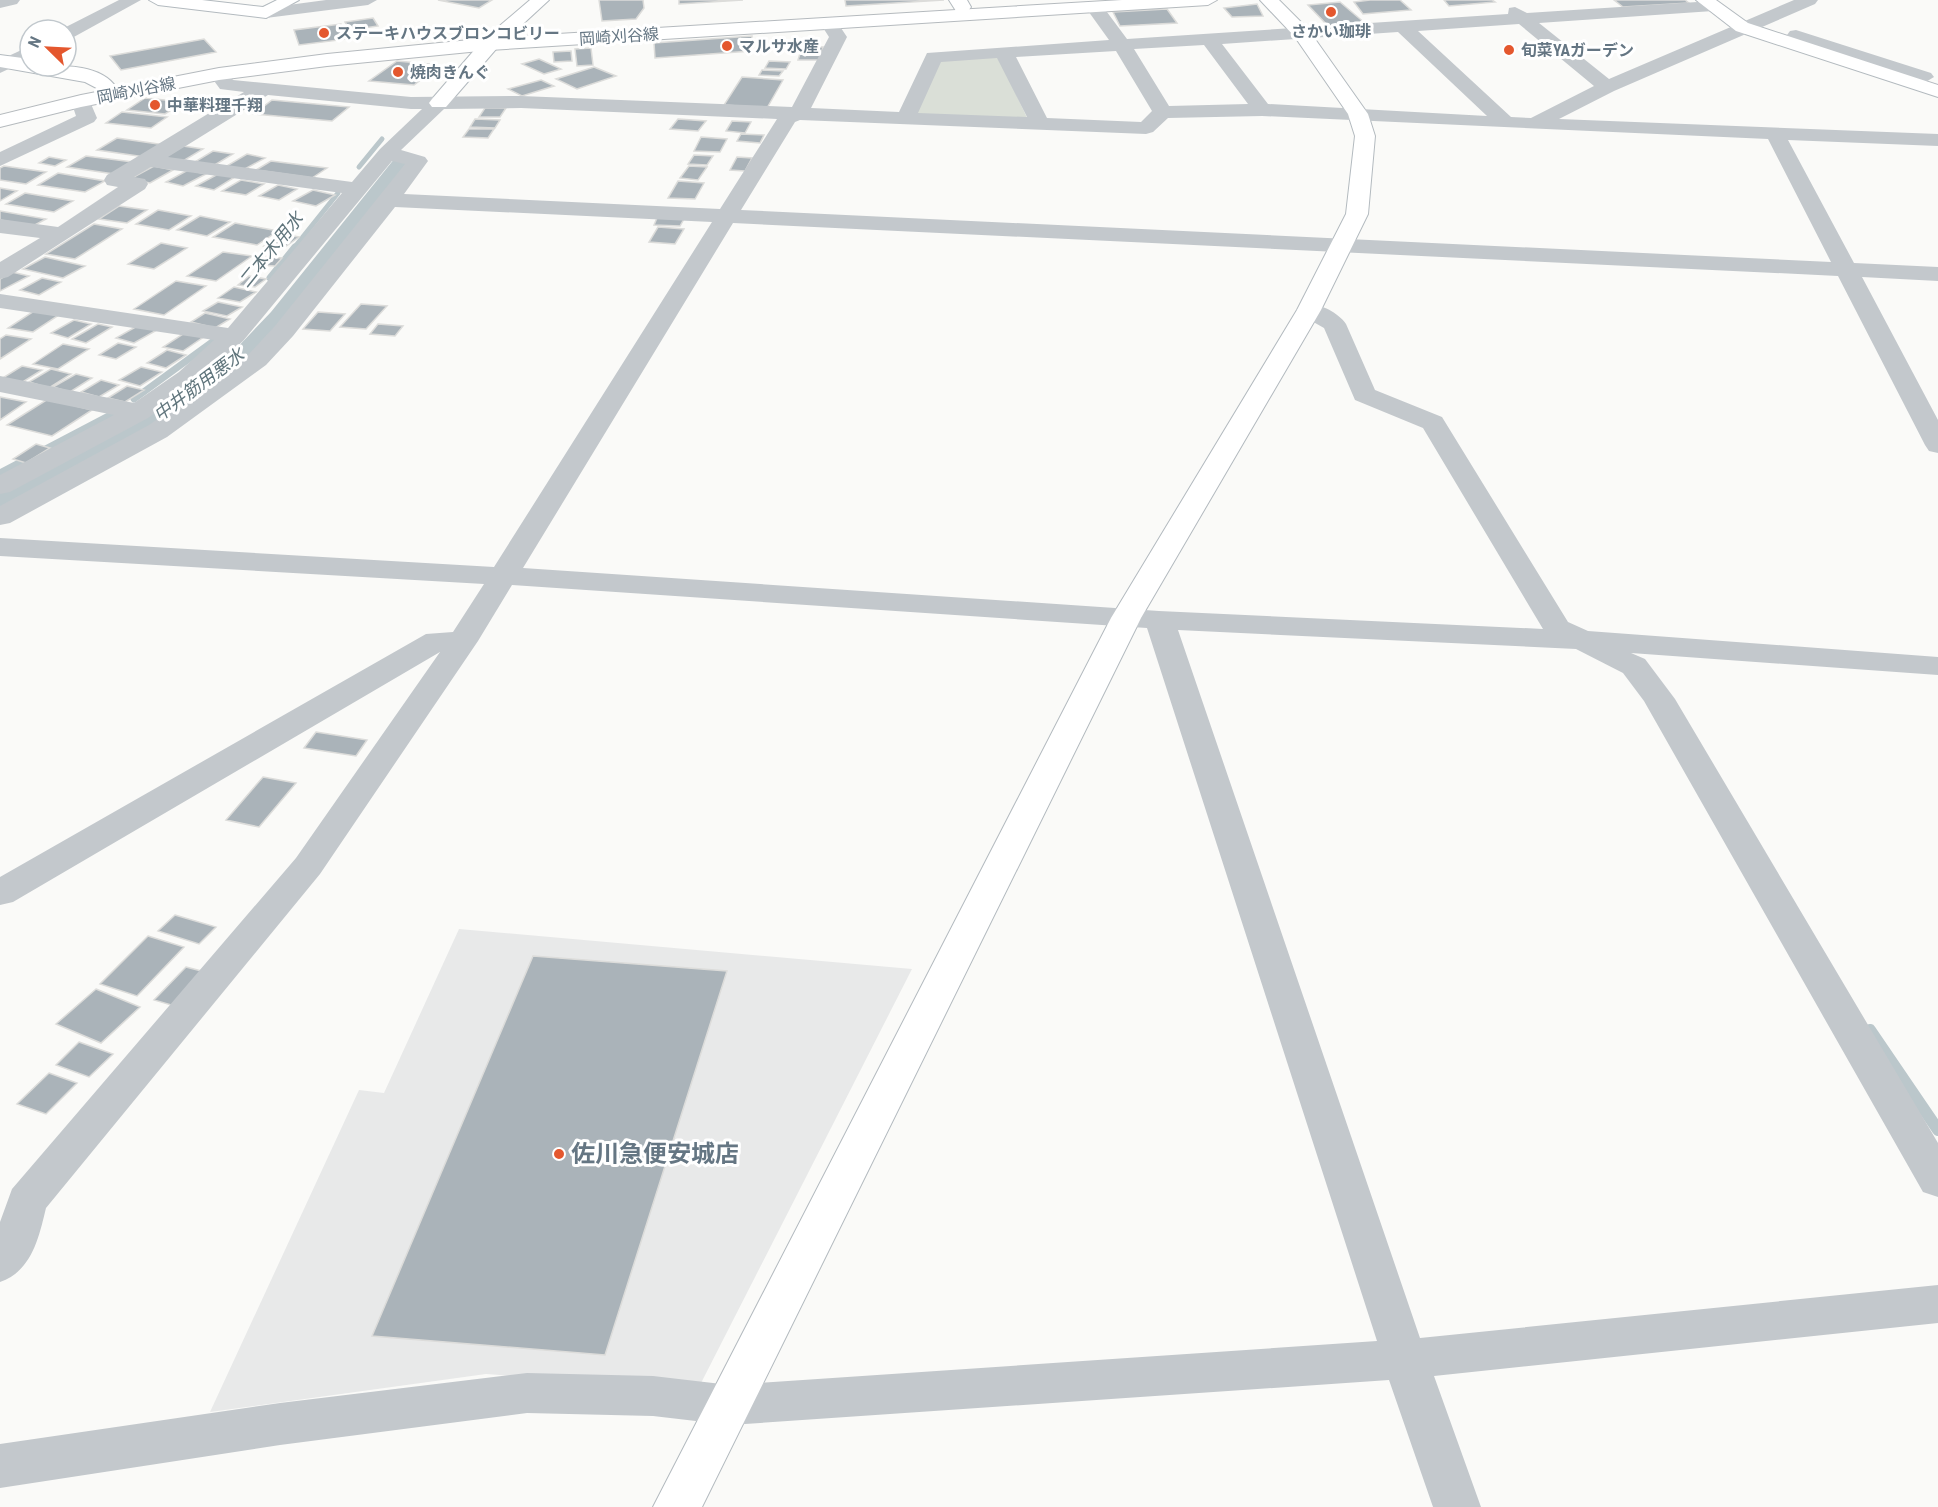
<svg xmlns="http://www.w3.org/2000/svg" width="1938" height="1507" font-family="'Roboto Condensed','Noto Sans JP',sans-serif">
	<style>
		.built { fill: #e8e9e9 }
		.green { fill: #dadfd7 }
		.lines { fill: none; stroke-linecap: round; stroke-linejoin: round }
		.stream-far2 { stroke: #bbc7cb; stroke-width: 5 }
		.stream-far1 { stroke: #bbc7cb; stroke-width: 7 }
		.stream { stroke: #bbc7cb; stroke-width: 12 }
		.canal { fill: #bbc7cb; fill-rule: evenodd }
		.building { fill: #aab3b9; stroke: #dcdcda; stroke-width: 1.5 }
		.secondary-casing { stroke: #b3babf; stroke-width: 2 }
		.primary-casing { stroke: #b5babe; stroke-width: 2 }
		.street { fill: #c3c8cc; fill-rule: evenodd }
		.secondary { fill: #fff; fill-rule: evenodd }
		.primary { fill: #fff; fill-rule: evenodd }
		.poi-dot { fill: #e4572e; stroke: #fff; stroke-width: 2 }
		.labels { text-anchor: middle; stroke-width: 6; stroke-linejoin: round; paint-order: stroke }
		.far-poi-label { font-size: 16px; font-weight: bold; fill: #657683; stroke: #fff; text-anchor: start }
		.far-street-label { font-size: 16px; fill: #657683; stroke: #fff }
		.far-water-label { font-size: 18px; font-style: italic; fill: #60757c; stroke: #fff }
		.near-poi-label { font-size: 24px; font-weight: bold; fill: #657683; stroke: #fff; text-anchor: start }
	</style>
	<rect width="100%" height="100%" fill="#fafaf8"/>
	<!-- built -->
	<path class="built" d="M459,929L912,969L698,1389L486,1374L210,1412L359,1090L384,1093Z"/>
	<!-- green -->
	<path class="green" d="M997,54L1030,124L906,118L933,61Z"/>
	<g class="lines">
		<!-- stream-far2 -->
		<path class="stream-far2" d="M359,167L382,139
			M294,248L338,193"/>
		<!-- stream-far1 -->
		<path class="stream-far1" d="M270,278L295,247
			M134,399L219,337
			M0,473L116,412"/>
		<!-- stream -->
		<path class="stream" d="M1870,1030L1938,1130"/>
		<!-- canal -->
		<path class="canal" d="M402,156L409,158L412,162L409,166L287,322L248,363L157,428L9,508L0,510V491L139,418L232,353L271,312L395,158Z"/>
	</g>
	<!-- building -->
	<path class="building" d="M438,0H492L479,8Z
		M599,0H643L644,8L636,19L602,21Z
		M679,0H743L679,4Z
		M845,0H944L846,6Z
		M1370,0H1400L1411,10L1363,14L1354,2Z
		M1444,0H1492L1495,2L1449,6Z
		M1614,0H1685L1689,3L1623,7Z
		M1340,2L1366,24L1328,26L1308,5Z
		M1257,4L1263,16L1232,17L1224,8Z
		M1167,9L1177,23L1120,26L1113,12Z
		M373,18L378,26L350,30L345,22Z
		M341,24L347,39L299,45L294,30Z
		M752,36L751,51L655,58L654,43Z
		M204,39L216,52L121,70L110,56Z
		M802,47H823L819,60H798Z
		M591,48L593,65L577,66L575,49Z
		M571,51L572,61L554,62L553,52Z
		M539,59L561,69L544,74L522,64Z
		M397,61L440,65L414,85L369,81Z
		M769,61L790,62L786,69L765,68Z
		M594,67L616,76L577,89L556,79Z
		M762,70L783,71L779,76L759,75Z
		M742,77L783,80L767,108L724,105Z
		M541,80L554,86L522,96L508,89Z
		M145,98L184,102L165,114L127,110Z
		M272,100L349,107L332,121L254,114Z
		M485,108H506L500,117H479Z
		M122,112L167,117L151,128L106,123Z
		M475,119L500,120L495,128L470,127Z
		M678,119L706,121L698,131L670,129Z
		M732,121L751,122L745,133L726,131Z
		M469,129H494L488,138L463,137Z
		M741,134L764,135L760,143L737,141Z
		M701,137L727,139L720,152L694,151Z
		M117,138L165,145L145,157L97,150Z
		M183,146L203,149L183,161L163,158Z
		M213,151L233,154L213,166L193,163Z
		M247,154L265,158L243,170L225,167Z
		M694,155L713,156L707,165L688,164Z
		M86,156L133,162L114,174L67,167Z
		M49,157L66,160L55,166L39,163Z
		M737,157L752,158L745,171L730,170Z
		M271,161L327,168L312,178L256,170Z
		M4,166L46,172L26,184L0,180V168Z
		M154,166L173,170L150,183L130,179Z
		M689,166L707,167L698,180L680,178Z
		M188,170L206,174L183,186L166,182Z
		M58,173L105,181L85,192L38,185Z
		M218,174L235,177L214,190L196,186Z
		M241,180L264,184L246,195L222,191Z
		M678,181L704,183L695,199L668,198Z
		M278,185L297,189L279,200L259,196Z
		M0,188L17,191L0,201Z
		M313,190L335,195L316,206L293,201Z
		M25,193L73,201L54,212L6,204Z
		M119,206L147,210L127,223L99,219Z
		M158,210L191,216L169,230L136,224Z
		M0,211L46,219L33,226L0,220Z
		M200,216L230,222L207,236L177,230Z
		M657,218L684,219L680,226L654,225Z
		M235,223L278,231L257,245L213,237Z
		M94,224L122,229L75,259L46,254Z
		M658,227L684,229L675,244L649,242Z
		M282,234L299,237L282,249L264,246Z
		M161,243L187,248L154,269L128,264Z
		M223,252L252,256L216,281L187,276Z
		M45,257L85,266L63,278L23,269Z
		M266,257L282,258L275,266L258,265Z
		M12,272L29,276L0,291V279Z
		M249,276L266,279L255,287L238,285Z
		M42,278L61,282L39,295L20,290Z
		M176,281L206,286L164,315L134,309Z
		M234,287L256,292L240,302L218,298Z
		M218,302L242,307L227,316L203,311Z
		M361,304L387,306L366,329L340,327Z
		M34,311L59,315L33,332L8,328Z
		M318,312L345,314L330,331L303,329Z
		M205,313L230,319L215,328L191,322Z
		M74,320L91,324L68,338L51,333Z
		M98,324L112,327L86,343L72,339Z
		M378,324L403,326L395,336L370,334Z
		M139,325L157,330L134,343L116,338Z
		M186,332L205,336L183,351L163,347Z
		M6,335L31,339L0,359V339Z
		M118,343L136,347L116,359L99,355Z
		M63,344L89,349L58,369L33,364Z
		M167,350L186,355L166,368L147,363Z
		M22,366L42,370L21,383L1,379Z
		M141,367L162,372L140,386L119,380Z
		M51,369L71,374L49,388L29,382Z
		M76,374L92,378L70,392L53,387Z
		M101,380L119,385L99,397L81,392Z
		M127,386L144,390L125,402L108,398Z
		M0,397L26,402L0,420Z
		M48,399L92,410L52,436L7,425Z
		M36,444L50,448L26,463L13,459Z
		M316,732L367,740L356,756L304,748Z
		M263,777L296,783L259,827L226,820Z
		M175,915L216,927L199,944L158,931Z
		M148,936L184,947L137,996L100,984Z
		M533,956L727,971L605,1355L372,1336Z
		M186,967L209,973L178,1007L154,1000Z
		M96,989L140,1007L101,1043L56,1024Z
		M79,1042L113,1054L89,1077L56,1065Z
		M49,1073L77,1083L46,1114L17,1104Z"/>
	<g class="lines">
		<defs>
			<path id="secondary" d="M149,0H202L263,7L277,0H299L266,18L158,5Z
				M530,0H549L497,48L446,107H432L429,103L432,99L483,40Z
				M949,0H967L971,7L968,11H956Z
				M1260,0H1279L1308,29L1368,114L1375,136L1368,214L1321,310L1141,618L702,1507H653L1111,618L1297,310L1346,214L1355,136L1348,114L1295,37Z
				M1696,0H1716L1748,23L1938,85V97L1736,31Z
				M0,55L30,59V66C56,66 99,62 116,87L106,93L85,82L0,67Z"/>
			<path id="primary" d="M1122,0H1217L1208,5L490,50L327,66L219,80L81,107L0,127V115L81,95L219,68L327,54L490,38Z"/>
		</defs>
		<!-- secondary casing -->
		<use href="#secondary" class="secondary-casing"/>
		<!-- primary casing -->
		<use href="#primary" class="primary-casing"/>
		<!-- street -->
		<path class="street" d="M0,0H20L17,4L0,8Z
			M119,0H141L72,38L66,39V30H60Z
			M326,0H377L368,5L266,18L257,13L266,8Z
			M1794,0H1818L1815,4L1614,91L1559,119L1938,134V146L1788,140L1854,263L1938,267V281L1862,277L1938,420V453L1929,451L1925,445L1838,276L733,223L523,568L1159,611L1543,629L1423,428L1355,400L1324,328L1301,315L1297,310L1301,305C1315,301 1337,311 1346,324L1375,390L1442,417L1568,622L1588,631L1938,657V675L1631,653L1645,659L1675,699L1938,1143V1197L1923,1192L1644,701L1623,673L1576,649L1178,630L1420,1338L1938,1285V1323L1434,1376L1481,1507H1433L1389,1380L730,1425L653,1416L527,1413L280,1445L0,1488V1444L280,1403L527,1373L653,1376L730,1385L1377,1341L1147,628L512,585L478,641L320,874L46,1208C39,1237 32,1271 0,1282V1222L12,1189L296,858L440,652L13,902L0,905V877L426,634L453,632L484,584L0,556V538L494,567L712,222L395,207L293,336L266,365L167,437L10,523L0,525V506L149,425L248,355L275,326L405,164L392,161L243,341L197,382L148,418L10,492L0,494V475L114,415L0,392V376L134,403L179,372L214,340L0,308V294L228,328L342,193L151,167L134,177L145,179L148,184L145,189L8,277L0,279V262L40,238L0,233V219L58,227L118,187L107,185L104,180L107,175L244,92L220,89L209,74L219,68L226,70L233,80L411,97L521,96L792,107L829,37L820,23L829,18L835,19L847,37L811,108L899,112L927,53L1109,40L1086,8L1095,3L1101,4L1127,39L1508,14L1509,8L1515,7L1527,13L1713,1L1722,6L1713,11L1539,23L1609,79ZM1519,24L1594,86L1531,118L1511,117L1418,31ZM1398,32L1487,116L1268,104L1222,44ZM1204,45L1248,104L1169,106L1134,49ZM1116,51L1152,111L1141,122L1047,118L1016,57ZM997,58L1027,117L918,113L941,62ZM268,95L411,109H422L380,149L352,182L168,157ZM521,108L777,119L720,209L404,194L428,161L425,157L401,150L444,109ZM1262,116L1768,139L1831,262L741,210L795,122L800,120L1146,134L1153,132L1168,118Z
			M1796,30L1931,73L1934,77L1924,83L1917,81L1790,39L1787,35L1790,31Z
			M30,46V59L0,73V60Z
			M81,95L88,97L97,118L94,122L0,166V152L76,116L71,101Z"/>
		<!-- secondary -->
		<use href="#secondary" class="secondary"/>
		<!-- primary -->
		<use href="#primary" class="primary"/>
	</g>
	<!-- markers -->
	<g class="poi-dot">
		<circle cx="1331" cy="12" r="6"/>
		<circle cx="324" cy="33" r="6"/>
		<circle cx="727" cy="46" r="6"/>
		<circle cx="1509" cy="50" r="6"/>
		<circle cx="398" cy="72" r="6"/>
		<circle cx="155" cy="105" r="6"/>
		<circle cx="559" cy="1154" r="6"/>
	</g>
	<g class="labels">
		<!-- far-poi labels -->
		<g class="far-poi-label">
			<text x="1331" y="37" text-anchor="middle">さかい珈琲</text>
			<text x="336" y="39">ステーキハウスブロンコビリー</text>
			<text x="739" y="52">マルサ水産</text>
			<text x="1521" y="56">旬菜YAガーデン</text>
			<text x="410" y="78">焼肉きんぐ</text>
			<text x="167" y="111">中華料理千翔</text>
		</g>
		<!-- far-street labels -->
		<g class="far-street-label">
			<text transform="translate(619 36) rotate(-4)" y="6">岡崎刈谷線</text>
			<text transform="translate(136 90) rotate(-11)" y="6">岡崎刈谷線</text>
		</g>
		<!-- far-water labels -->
		<g class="far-water-label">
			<text transform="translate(271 250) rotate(-51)" y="6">二本木用水</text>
			<text transform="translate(199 385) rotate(-37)" y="6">中井筋用悪水</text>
		</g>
		<!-- near-poi labels -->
		<g class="near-poi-label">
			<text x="571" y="1162">佐川急便安城店</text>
		</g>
	</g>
	<!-- north arrow -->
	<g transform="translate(48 48) rotate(294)"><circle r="28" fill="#ffffff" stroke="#c1c8cd" stroke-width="1.5"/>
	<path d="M0-4.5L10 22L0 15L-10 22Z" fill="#e4572e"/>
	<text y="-9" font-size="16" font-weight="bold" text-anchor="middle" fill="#657683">N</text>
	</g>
</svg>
